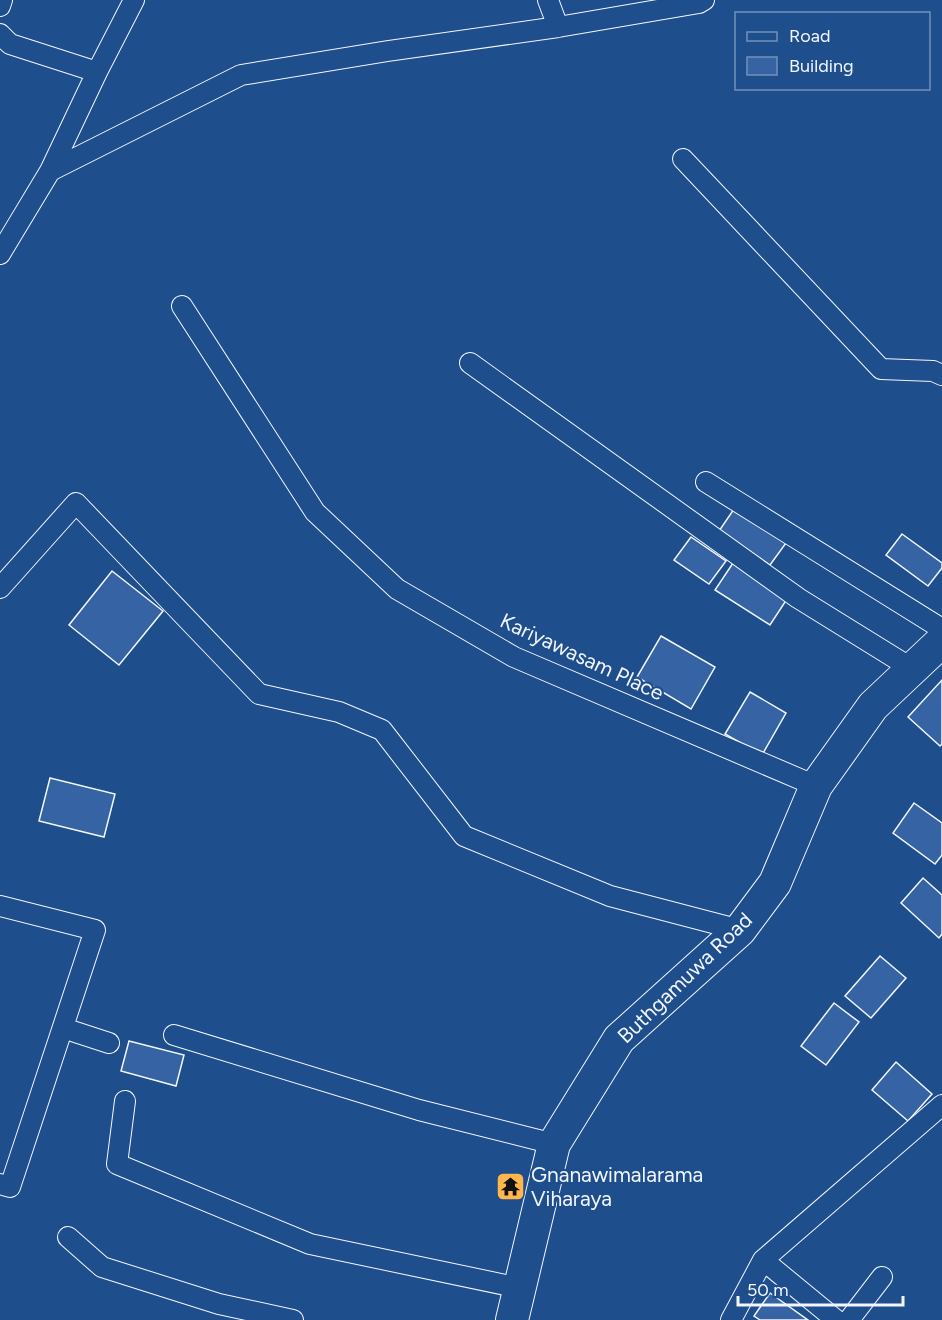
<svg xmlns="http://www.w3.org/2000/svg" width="942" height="1320" font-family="Figtree,sans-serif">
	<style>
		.building { fill: #3563a3; stroke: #f2f6ff; stroke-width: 1.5 }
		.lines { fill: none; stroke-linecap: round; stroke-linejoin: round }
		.minor-casing { stroke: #f2f6ff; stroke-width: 22 }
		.primary-casing { stroke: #f2f6ff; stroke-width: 34 }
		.minor { stroke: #1f4e8c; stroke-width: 20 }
		.primary { stroke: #1f4e8c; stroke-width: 32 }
		.labels { text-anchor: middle; stroke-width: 4.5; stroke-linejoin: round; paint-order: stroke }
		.street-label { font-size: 21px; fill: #f2f6ff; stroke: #1f4e8c }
		.poi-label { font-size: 21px; fill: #f2f6ff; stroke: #1f4e8c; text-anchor: start }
	</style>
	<rect width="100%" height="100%" fill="#1f4e8c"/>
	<!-- building -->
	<path class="building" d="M734,509L786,543L770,565L719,531Z
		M902,534L942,563V568L928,586L886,555Z
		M691,537L726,561L709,584L674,560Z
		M733,563L787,599L770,625L715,590Z
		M112,571L163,611L119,665L69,625Z
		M661,636L715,667L691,709L637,677Z
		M942,680V744L940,746L908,717Z
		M750,692L786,713L762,755L725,734Z
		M50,778L115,794L104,837L39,821Z
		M914,803L942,823V855L935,864L893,833Z
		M923,878L942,895V934L939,938L901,903Z
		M880,956L906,978L871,1018L845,996Z
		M834,1003L859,1022L826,1065L801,1046Z
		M129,1041L184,1055L176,1086L121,1071Z
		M896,1062L932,1094L908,1121L872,1090Z
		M770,1293L808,1320H760L754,1316Z"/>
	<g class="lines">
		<defs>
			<path id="minor" d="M548,0L558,27
				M0,6L2,0
				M0,34L10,44L97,72
				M683,159L881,369L933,371L942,375
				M50,171L241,75L388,51L558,27L699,3L704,0
				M0,254L50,171L97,72L134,0
				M182,306L315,512L397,589L514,657L816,786
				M470,363L798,598L911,668
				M706,482L942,629
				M0,588L76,503L259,694L339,712L382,730L464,836L610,896L740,930
				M0,906L95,930L10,1187L0,1184
				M63,1028L109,1043
				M174,1035L419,1110L554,1144
				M125,1101L117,1164L310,1244L520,1288
				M68,1237L102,1267L219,1304L293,1320
				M763,1260L836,1320
				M731,1320L763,1260L942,1105
				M849,1320L882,1277"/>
			<path id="primary" d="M512,1320L554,1144L619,1039L740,930L775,883L816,786L873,706L942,641"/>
		</defs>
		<!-- minor casing -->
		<use href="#minor" class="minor-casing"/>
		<!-- primary casing -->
		<use href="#primary" class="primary-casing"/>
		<!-- minor -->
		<use href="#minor" class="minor"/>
		<!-- primary -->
		<use href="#primary" class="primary"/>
	</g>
	<!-- icons -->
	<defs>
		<symbol id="temple-square" viewBox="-11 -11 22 22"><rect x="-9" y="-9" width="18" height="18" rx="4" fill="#ffb74d" stroke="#1f4e8c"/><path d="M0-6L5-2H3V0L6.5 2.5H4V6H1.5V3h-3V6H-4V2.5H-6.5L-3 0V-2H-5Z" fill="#111"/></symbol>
	</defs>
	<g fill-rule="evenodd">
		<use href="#temple-square" x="494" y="1170" width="33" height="33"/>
	</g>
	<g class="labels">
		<!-- street labels -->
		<g class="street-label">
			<text transform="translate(582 657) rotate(25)" y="7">Kariyawasam Place</text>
			<text transform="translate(685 978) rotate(-44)" y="7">Buthgamuwa Road</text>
		</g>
		<!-- poi labels -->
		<g class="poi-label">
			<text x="531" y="1182">Gnanawimalarama<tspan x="531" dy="24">Viharaya</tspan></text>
		</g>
	</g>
	<!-- legend -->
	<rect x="735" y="12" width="195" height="78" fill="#1f4e8c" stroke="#7391ba" stroke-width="1.5"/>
	<rect x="747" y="32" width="30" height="9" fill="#1f4e8c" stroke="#7391ba" stroke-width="1.5"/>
	<text x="789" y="42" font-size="18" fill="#f2f6ff">Road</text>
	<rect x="747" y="57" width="30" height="18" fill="#3563a3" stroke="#7391ba" stroke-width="1.5"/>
	<text x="789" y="72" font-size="18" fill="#f2f6ff">Building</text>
	<!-- scale -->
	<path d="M738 1296v9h165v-9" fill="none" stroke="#f2f6ff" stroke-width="3"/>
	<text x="747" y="1296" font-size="18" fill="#f2f6ff" stroke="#1f4e8c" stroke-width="4.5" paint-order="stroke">50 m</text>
</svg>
